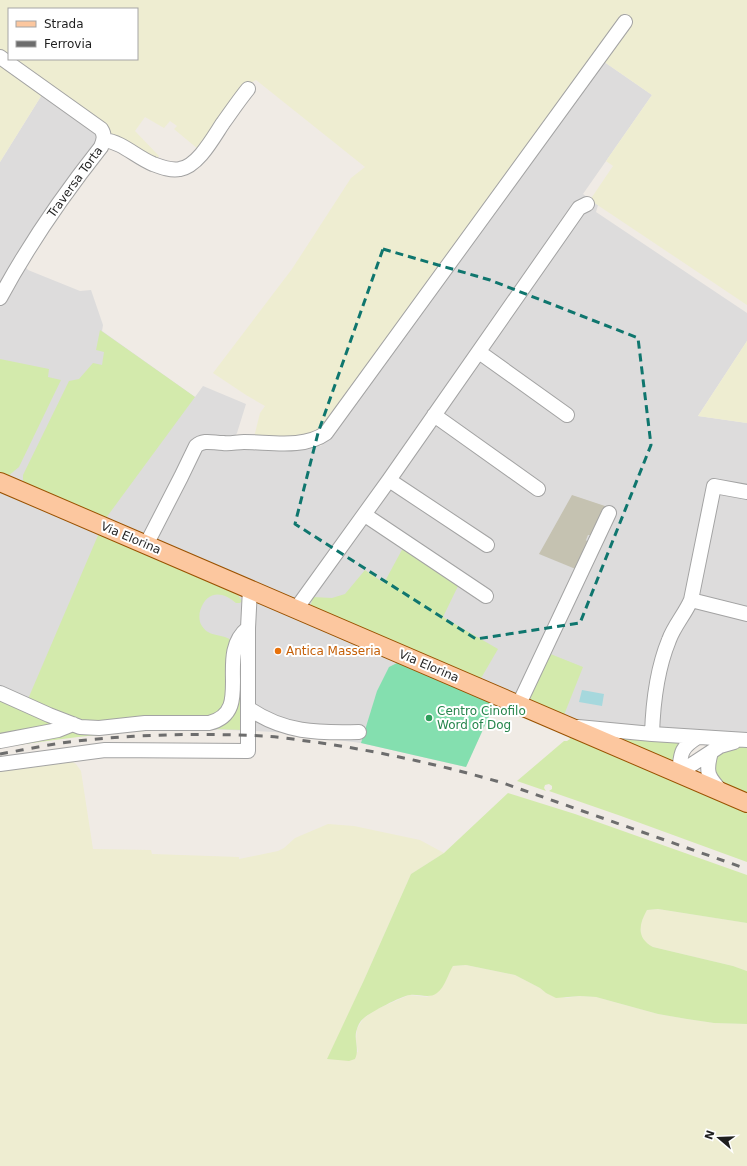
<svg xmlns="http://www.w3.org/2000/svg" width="747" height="1166" font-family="'DejaVu Sans',sans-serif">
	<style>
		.residential { fill: #dddcdc }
		.construction { fill: #c5c2b1 }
		.farmland { fill: #eeedd1 }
		.grass { fill: #d3eaac }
		.pitch { fill: #84dfaf }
		.water { fill: #a6d8dd }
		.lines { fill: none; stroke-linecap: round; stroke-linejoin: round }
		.minor-casing { stroke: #a3a3a3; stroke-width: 16 }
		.major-casing { stroke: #9a5200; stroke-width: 20 }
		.minor { stroke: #fff; stroke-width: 14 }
		.major { stroke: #fcc79f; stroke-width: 18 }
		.rail { stroke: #6d6d6d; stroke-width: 3; stroke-dasharray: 8 8; stroke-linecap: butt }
		.marked { fill: none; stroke: #0f766e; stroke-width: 3; stroke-dasharray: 8 5; stroke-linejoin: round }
		.food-dot { fill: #e8710a; stroke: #fff; stroke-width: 1.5 }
		.leisure-dot { fill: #2e9e5b; stroke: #fff; stroke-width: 1.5 }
		.labels { text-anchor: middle; stroke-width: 4; stroke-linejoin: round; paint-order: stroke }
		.street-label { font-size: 12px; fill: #1f1f1f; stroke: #fff }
		.food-label { font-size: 12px; fill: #c56008; stroke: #fff; text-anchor: start }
		.leisure-label { font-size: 12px; fill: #27864d; stroke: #fff; text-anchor: start }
	</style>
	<rect width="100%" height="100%" fill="#f0ebe5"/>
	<!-- residential -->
	<path class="residential" d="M600,59L652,95L583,194L598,205L596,212L747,313V341L698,416L747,423V746L618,736L495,703L466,767L361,743L274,732L209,729L0,696V162L43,93L100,133L84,174L25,266L28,270L80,291L91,290L103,325L102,331L195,397L203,386L246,404L237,433L228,446H321Z"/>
	<!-- construction -->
	<path class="construction" d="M572,495L608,507L595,535H588L586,540L590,545L578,570L539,554Z"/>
	<!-- farmland -->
	<path class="farmland" d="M0,0H747V305L590,200L613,166L606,161L652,95L600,59L630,18L625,13L549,120L316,436L254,437L260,413L265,406L246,395L213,373L292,269L351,178L365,167L256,80L245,86L198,149L174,129L177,126L170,121L164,128L145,117L135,131L159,156L156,161L141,153L110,134L9,59H137V9H9V59L0,52Z
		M0,63L43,93L0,162Z
		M747,341V423L698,416Z
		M69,760L76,764L81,771L93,849L151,850L152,854L239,857V859L278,851L284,848L295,838L328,824L354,826L420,840L444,853L411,874L364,980L328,1059L358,1052L356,1040L357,1029L363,1019L375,1010L409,995L427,997L442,987L449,973L453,966L466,965L515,975L540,988L546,993L566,998L580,996L596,997L658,1014L687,1019L714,1023L747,1024V1166H0V770Z
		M658,909L747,923V971L733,966L653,947L645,943L641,936L640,927L644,915L647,910Z"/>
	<!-- grass -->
	<path class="grass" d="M100,330L195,397L106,518L23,483V475L69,381L79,379L93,363L102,365L104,352L96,350Z
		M0,359L49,369L48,377L61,380L19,467L7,477L0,474Z
		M99,533L238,595L242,601L240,603H236C222,590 206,591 200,611C199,616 199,622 202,626C209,638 224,633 232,641L230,696L215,718L82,723L28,699Z
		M404,546L459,584L443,617L498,649L480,680L310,607L313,597L332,598L345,594L365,570L384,583Z
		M243,638L242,730C161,726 81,735 0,748V744L78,731L219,724Z
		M548,653L583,667L564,715L528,702Z
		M0,696L57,726L0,739Z
		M569,736L747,810V862L621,816L549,791L552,789V786L549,784L545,785L544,788L546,791L517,781L564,741H567L570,739Z
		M615,737L683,740L676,764Z
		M731,746H747V798L728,790L715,777V757Z
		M508,793L575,814L747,875V923L658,909L647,910C639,924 636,938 653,947L733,966L747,971V1024L714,1023L687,1019L658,1014L596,997L580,996L556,998L546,993L540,988L515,975L466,965L453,966C448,974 445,987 437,993C429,999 420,994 410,995C401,996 371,1012 364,1018C361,1020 358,1025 357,1029C353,1039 360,1048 355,1059L349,1061L327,1059L364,980L411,874L444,853Z"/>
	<!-- pitch -->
	<path class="pitch" d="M399,662L495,703L466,767L361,743L377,691L389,667Z"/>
	<!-- water -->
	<path class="water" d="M582,690L604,694L602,706L579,702Z"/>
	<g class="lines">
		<defs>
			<path id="minor" d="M0,57L101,129C105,135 104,140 101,147C63,195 29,244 0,298
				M104,140C122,142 136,157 153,164C161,167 171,171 180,169C198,166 213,138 223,123C231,112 239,100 248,89
				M479,352L567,415
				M434,415L538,489
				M389,480L487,545
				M365,515L486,596
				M146,545L181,477L196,446C204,439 213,443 223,443C230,444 237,442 244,442C270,442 304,449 326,433L625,22
				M691,600L747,614
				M296,609L389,480L579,208L587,204
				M0,693L49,715L80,727L99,728L145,723H209C255,712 214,655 248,628
				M519,704L609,513
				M248,708C284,733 317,733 359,732
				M578,727L652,734L747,740
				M652,734C653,703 657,669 669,640C674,626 685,614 691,600L714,486L747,492
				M0,741L58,730L73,724
				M0,764L105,750L248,751V628L250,589
				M679,773C681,753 680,748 698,737
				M679,773L711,752
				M722,792C708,777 705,773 711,752L720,746L734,742"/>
			<path id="major" d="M0,482L747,803"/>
		</defs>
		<!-- minor casing -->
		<use href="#minor" class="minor-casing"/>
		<!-- major casing -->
		<use href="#major" class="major-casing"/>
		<!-- minor -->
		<use href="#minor" class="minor"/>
		<!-- major -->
		<use href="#major" class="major"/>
		<!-- rail -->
		<path class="rail" d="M0,754C23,750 46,745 69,742C134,734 200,733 265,736C281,737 298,740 314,742C378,751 441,765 503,783L747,869"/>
	</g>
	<!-- marked area -->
	<path class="marked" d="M383,249L490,280L638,338L651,445L580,623L476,639L295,524L318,433Z"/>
	<!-- markers -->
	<circle class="food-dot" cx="278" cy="651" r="4"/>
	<circle class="leisure-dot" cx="429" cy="718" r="4"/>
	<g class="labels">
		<!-- street labels -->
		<g class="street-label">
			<text transform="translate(75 182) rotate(-54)" y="4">Traversa Torta</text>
			<text transform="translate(131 538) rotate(23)" y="4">Via Elorina</text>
			<text transform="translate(429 666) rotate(23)" y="4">Via Elorina</text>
		</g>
		<!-- food labels -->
		<g class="food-label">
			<text x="286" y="655">Antica Masseria</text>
		</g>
		<!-- leisure labels -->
		<g class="leisure-label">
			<text x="437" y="715">Centro Cinofilo<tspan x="437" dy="14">Word of Dog</tspan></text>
		</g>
	</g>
	<!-- legend -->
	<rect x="8" y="8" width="130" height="52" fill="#ffffff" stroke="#a5a5a5"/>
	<rect x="16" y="21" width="20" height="6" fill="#fcc79f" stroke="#a5a5a5"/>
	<text x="44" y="28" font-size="12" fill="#1f1f1f">Strada</text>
	<rect x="16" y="41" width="20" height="6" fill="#6d6d6d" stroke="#a5a5a5"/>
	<text x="44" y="48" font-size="12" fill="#1f1f1f">Ferrovia</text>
	<!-- north arrow -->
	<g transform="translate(719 1138) rotate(289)" stroke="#ffffff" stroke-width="3" paint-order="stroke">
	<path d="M0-3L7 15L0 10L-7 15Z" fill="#1f1f1f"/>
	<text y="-6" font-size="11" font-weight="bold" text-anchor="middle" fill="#1f1f1f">N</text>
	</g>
</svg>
